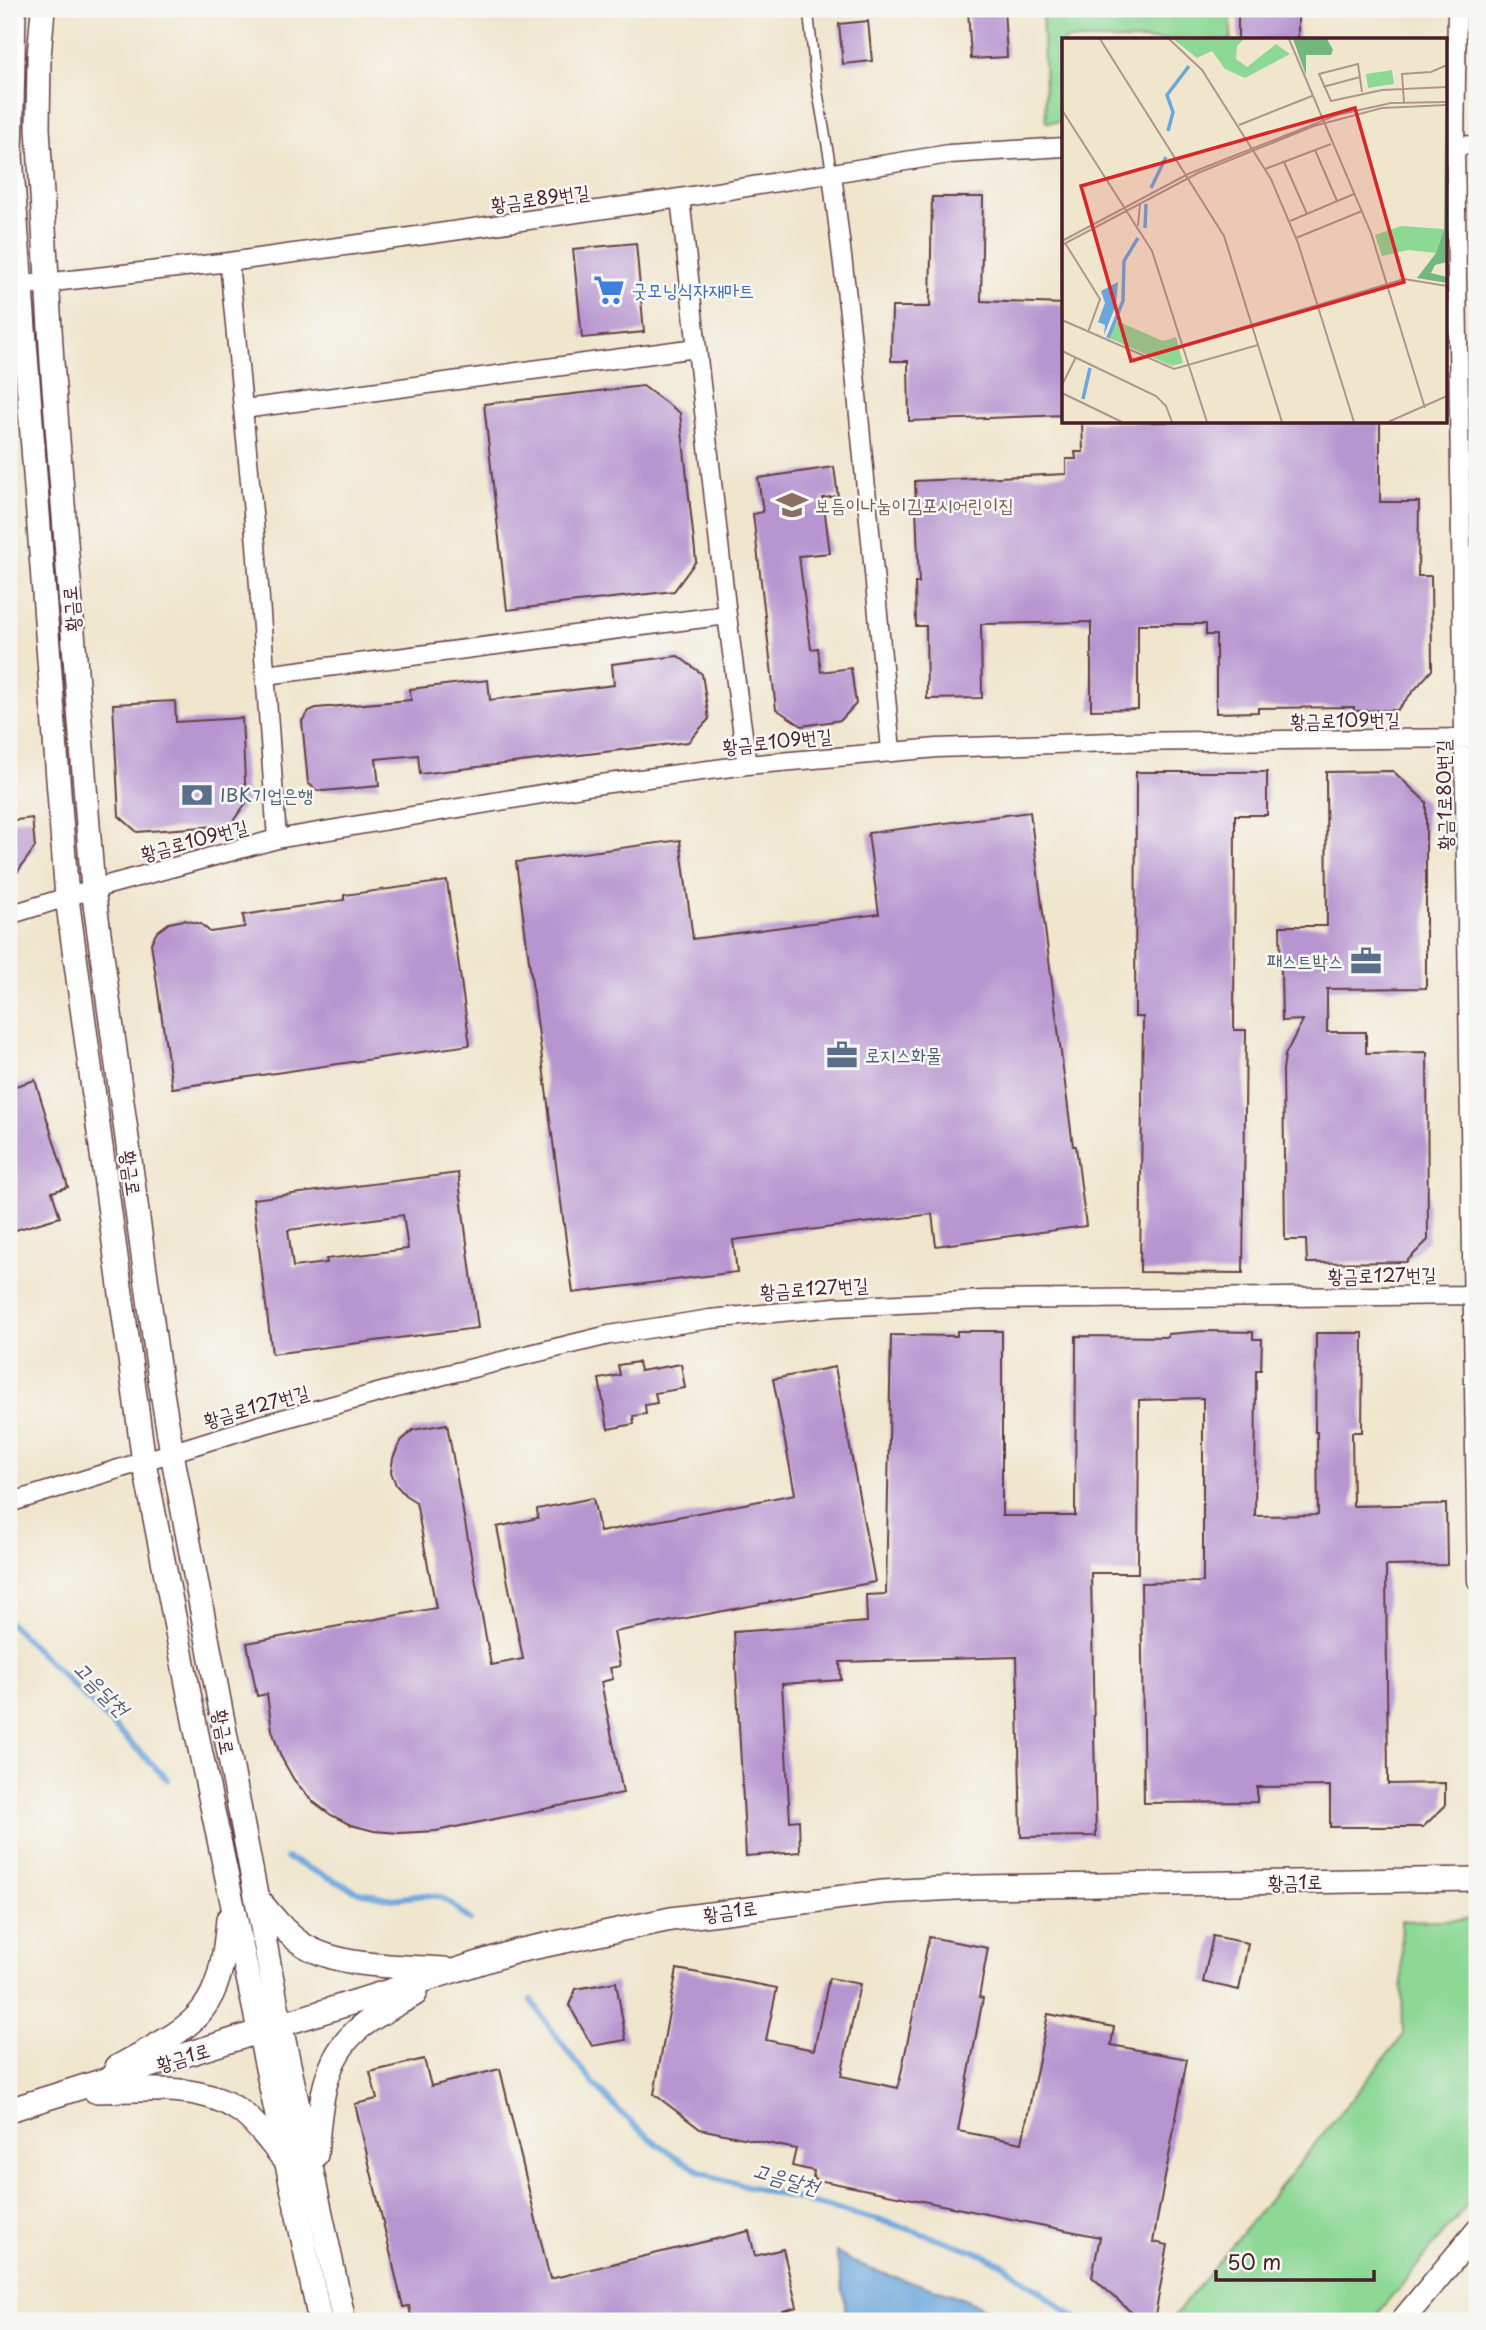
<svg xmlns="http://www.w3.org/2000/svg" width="1486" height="2330" font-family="'Playpen Sans','Poor Story',sans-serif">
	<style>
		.green { fill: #8dd895; stroke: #6c7c60; stroke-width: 2 }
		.water { fill: #6ba6dc; stroke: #5a6284; stroke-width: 2 }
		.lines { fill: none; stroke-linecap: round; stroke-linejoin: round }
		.stream { stroke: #6ba6dc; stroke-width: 6 }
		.building { fill: #b795d0; fill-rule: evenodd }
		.service-casing { stroke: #633d43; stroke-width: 12 }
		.minor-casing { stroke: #633d43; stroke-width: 21 }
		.tertiary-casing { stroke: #633d43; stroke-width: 26 }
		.service { stroke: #fff; stroke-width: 9 }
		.minor { stroke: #fff; stroke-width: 18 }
		.tertiary { stroke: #fff; stroke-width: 23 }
		.labels { text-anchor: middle; stroke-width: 5; stroke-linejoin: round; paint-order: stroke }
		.street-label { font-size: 19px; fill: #4a1f2b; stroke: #f6f6f2 }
		.shop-label { font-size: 19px; fill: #366cbe; stroke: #f6f6f2; text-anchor: start }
		.education-label { font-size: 19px; fill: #785e54; stroke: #f6f6f2; text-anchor: start }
		.service-label { font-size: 19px; fill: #4e5e75; stroke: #f6f6f2; text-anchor: start }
		.water-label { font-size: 21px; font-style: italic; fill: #575572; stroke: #f6f6f2 }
		.inset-river { fill: none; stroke: #6ba6dc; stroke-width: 3.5 }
		.inset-road { fill: none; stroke: #ae968d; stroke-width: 2 }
		.view { fill: #d62828; fill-opacity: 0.15; stroke: #d62828; stroke-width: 3.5 }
		.inset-edge { fill: none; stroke: #4a1f2b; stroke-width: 3.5 }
	</style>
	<rect width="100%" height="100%" fill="#f6f6f2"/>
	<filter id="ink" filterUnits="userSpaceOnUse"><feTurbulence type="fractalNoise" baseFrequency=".0143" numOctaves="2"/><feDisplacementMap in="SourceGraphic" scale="14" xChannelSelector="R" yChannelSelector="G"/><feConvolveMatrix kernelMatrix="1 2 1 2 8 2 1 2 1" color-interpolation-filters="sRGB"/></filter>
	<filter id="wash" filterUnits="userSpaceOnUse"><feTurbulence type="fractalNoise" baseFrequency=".00686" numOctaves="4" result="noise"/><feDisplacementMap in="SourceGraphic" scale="28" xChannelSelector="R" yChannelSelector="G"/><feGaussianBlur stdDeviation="1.57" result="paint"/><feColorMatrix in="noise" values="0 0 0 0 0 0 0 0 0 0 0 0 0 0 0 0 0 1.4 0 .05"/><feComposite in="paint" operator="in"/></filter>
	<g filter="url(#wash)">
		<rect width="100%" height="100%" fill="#f0e6ce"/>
		<!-- green -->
		<path class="green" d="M1042,9H1231V40H1064V122H1046Z
			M1477,1919V2193L1372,2321H1170L1403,2036L1401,1921Z"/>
		<!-- water -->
		<path class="water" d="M836,2252C866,2272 899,2277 933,2288C960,2296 984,2307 1008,2321H848Z"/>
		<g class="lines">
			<!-- stream -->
			<path class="stream" d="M9,1622L168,1780
				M287,1858L359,1892L392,1899L425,1895L440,1897L450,1903L470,1920
				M531,2000C579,2071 633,2141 713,2177L893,2224L972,2250L1001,2263L1080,2321"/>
		</g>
		<g id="blocks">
			<!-- building -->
			<path class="building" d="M968,9H1004L1007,57L971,59Z
				M1238,9H1298V40H1238Z
				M868,21L872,61L843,64L839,24Z
				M932,197H983L981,301L1064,304V415L909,421L908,361H891L892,307H930Z
				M636,243L644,332L582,338L573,249Z
				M643,386L680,413L696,561L674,591L507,610L484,404Z
				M1082,422H1380V502H1419L1418,576H1431L1432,670L1397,710L1354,711V707L1258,708V712L1216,713V635H1206V624H1138V709L1091,710V622L981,624L982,698L927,699L926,626H916L915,583H919L915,481L1066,474V459H1076L1075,452H1083Z
				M834,467L838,496L823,498L830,553L799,556L811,649L818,648L821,672L851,668L856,704L841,720L802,726L776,709L753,514L763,512L758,478Z
				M678,656L702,674L709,719L688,742L420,774L418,755L376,759L379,786L323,791L316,790L308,783L302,721L309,711L316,708L411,700L410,689L488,680L490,700L614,685L612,664Z
				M175,701L176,722L242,718L246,803L230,825L137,832L119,816L113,704Z
				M1393,771L1426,802V988L1327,989V1032H1366V1053L1427,1052L1428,1240L1406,1262L1307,1263L1306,1240H1285L1283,1070L1285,1055L1303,1020L1282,1021L1280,926H1327L1326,772Z
				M1136,772H1267V815H1235L1234,1030H1246L1243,1273L1140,1272L1143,1017H1135Z
				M1030,812L1073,1146H1076L1086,1226L936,1246L932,1214L733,1240L737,1272L573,1293L516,862L680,840L693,939L879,914L868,833Z
				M32,818L35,847L9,884V821Z
				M447,881L470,1045L172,1088L151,943L157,932L169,923L184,920L201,924L210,932L245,927L243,915L344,900V895Z
				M35,1080L68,1187L52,1192L60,1217L9,1232V1088Z
				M458,1173L478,1328L272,1354L253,1199ZM403,1215L408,1249L326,1259L327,1263L293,1267L288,1230Z
				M957,1331H1002V1516H1075L1076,1336L1168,1337V1334L1204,1331L1253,1332V1339H1262L1261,1370H1256L1255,1516L1318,1515L1317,1432H1315L1316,1333H1363L1362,1432H1352L1353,1506L1446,1504L1447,1565L1386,1566L1388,1784L1445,1783V1806L1423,1827H1330V1786L1257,1787V1802L1144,1803L1141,1583L1203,1582V1398L1139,1400L1138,1573H1091L1096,1836L1021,1837L1017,1657L840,1662L841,1680L782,1684L790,1821L799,1820L800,1852L746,1856L734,1632L867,1622L866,1595L886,1594L891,1335L957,1336Z
				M638,1362L640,1371L681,1364L685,1388L655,1393L657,1403L645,1405L646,1414L633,1416L634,1424L608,1429L599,1379L620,1375L618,1365Z
				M835,1367L875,1582L614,1632L620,1666L610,1668L613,1679L601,1682L623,1793L436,1831L399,1833L374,1831L351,1825L331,1815L311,1800L294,1780L280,1755L272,1730L267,1694L257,1696L247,1643L436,1608L416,1502L405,1495L396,1485L391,1472L393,1458L400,1442L413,1430L447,1424L491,1665L523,1659L497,1527L538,1518L537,1509L593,1498L600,1532L795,1494L773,1379Z
				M1213,1936L1248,1943L1239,1990L1203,1982Z
				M929,1937L988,1948L979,1997L983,1998L958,2131L1022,2143L1048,2014L1114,2027L1111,2045L1187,2059L1153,2242L1168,2245L1154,2321H1141L1092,2277L1100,2237L813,2179L814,2171L792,2166L796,2149L700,2129L654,2094L677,1969L777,1988L766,2040L814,2050L829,1978L860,1984L841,2076L898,2088Z
				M616,1982L626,2040L592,2046L569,2005L576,1989Z
				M424,2059L431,2086L500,2069L550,2279L749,2231L755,2256L783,2249L797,2307L783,2311L786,2321H412L409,2306L403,2307L355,2104L377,2099L370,2072Z"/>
		</g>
	</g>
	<g filter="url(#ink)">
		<use href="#blocks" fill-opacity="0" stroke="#633d43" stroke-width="2"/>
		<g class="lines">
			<defs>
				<path id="service" d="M808,9L816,82L832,174"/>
				<path id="minor" d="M1457,9L1455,146L1477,1581
					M1446,146L1477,145
					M832,174L850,322L891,750
					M680,198L727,615L747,765
					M229,262L256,544L277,839
					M9,287L229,262L439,233L680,198L949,154L1064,147
					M244,409L696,348
					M266,675L727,615
					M9,915L93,889L277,839L594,785L747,765L937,748L1113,742L1477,738
					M9,1503L257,1426L444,1375L609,1335L710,1319L835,1307L984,1300L1477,1295"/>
				<path id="tertiary" d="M14,9L11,156L67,898L144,1462L196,1730L320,2321
					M43,9L39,57L38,128L52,362L93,889L160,1380L172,1453L281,2027L344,2321
					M257,1898C271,1914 284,1932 302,1944C339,1968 401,1966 444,1969
					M117,2067C198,2023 220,2016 228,1919
					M95,2091C142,2091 199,2082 240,2111C257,2123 270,2143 284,2159
					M9,2110L517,1951L671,1919L883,1892L975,1887L1477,1879
					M316,2155C320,2112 321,2063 355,2032C372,2016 395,2006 415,1994
					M1402,2321L1477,2231"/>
			</defs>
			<!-- service casing -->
			<use href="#service" class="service-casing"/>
			<!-- minor casing -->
			<use href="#minor" class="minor-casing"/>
			<!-- tertiary casing -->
			<use href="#tertiary" class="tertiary-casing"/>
			<!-- service -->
			<use href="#service" class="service"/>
			<!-- minor -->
			<use href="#minor" class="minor"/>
			<!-- tertiary -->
			<use href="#tertiary" class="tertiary"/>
		</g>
	</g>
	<!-- icons -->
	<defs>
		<symbol id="supermarket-bare" viewBox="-9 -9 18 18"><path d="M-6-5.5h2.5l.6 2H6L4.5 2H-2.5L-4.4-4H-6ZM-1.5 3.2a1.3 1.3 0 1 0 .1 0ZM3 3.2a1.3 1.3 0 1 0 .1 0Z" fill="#3f7fe0" stroke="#f6f6f2" stroke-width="2.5" paint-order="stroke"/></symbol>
		<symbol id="school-bare" viewBox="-9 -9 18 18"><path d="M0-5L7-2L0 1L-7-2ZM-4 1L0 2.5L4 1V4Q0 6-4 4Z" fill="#8d6e63" stroke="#f6f6f2" stroke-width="2.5" paint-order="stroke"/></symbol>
		<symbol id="bank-bare" viewBox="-9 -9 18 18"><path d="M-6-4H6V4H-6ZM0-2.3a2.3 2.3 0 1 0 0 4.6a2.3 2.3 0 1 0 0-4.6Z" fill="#5c6f8a" stroke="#f6f6f2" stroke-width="2.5" paint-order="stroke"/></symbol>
		<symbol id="office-bare" viewBox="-9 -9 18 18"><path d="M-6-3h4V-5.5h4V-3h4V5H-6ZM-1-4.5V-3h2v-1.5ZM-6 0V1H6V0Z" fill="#5c6f8a" stroke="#f6f6f2" stroke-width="2.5" paint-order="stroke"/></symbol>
	</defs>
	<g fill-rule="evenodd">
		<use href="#supermarket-bare" x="587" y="268" width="44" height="44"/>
		<use href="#school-bare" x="770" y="483" width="44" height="44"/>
		<use href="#bank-bare" x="175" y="773" width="44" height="44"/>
		<use href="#office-bare" x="1344" y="939" width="44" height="44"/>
		<use href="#office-bare" x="820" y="1033" width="44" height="44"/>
	</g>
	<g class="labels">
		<!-- street labels -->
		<g class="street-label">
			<text transform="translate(540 198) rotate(-8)" y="7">황금로89번길</text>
			<text transform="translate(71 609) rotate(-95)" y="7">황금로</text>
			<text transform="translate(1345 720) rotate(-1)" y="7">황금로109번길</text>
			<text transform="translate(777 741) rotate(-6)" y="7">황금로109번길</text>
			<text transform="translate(1444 795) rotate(-91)" y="7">황금1로80번길</text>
			<text transform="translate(194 840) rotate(-15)" y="7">황금로109번길</text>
			<text transform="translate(131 1173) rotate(82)" y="7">황금로</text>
			<text transform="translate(1382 1275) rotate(-1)" y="7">황금로127번길</text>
			<text transform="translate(814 1288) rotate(-4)" y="7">황금로127번길</text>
			<text transform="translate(256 1406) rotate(-16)" y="7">황금로127번길</text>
			<text transform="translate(224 1732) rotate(79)" y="7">황금로</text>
			<text transform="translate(1295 1882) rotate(-1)" y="7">황금1로</text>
			<text transform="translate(730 1911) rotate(-8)" y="7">황금1로</text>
			<text transform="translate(183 2057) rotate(-17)" y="7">황금1로</text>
		</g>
		<!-- shop labels -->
		<g class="shop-label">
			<text x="632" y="297">굿모닝식자재마트</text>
		</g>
		<!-- education labels -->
		<g class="education-label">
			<text x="815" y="512">보듬이나눔이김포시어린이집</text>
		</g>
		<!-- service labels -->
		<g class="service-label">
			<text x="220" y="802">IBK기업은행</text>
			<text x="1343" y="968" text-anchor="end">패스트박스</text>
			<text x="865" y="1062">로지스화물</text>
		</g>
		<!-- water labels -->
		<g class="water-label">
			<text transform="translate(101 1689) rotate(45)" y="7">고음달천</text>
			<text transform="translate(786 2179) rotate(16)" y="7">고음달천</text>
		</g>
	</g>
	<!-- overview -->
	<g transform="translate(1062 38)">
		<rect width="385" height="385" fill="#f0e6ce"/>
		<path d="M111,1H182L175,8L174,21L185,29L214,6L228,16L183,40L163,31L150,13L135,20ZM330,32L332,46L306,50L304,36ZM339,188L382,191L374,215L346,212L320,218L313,197ZM55,283L101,303L114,299L121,325L110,328L47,300Z" fill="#8dd895"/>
		<path d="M231,1H265L271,12L269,17H244V37ZM383,74L385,224L373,227L369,235L385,239V245L355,240L374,215L382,191Z" fill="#72b87e"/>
		<path d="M56,244L54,267L42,297L43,287L36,284L43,265L39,253Z" fill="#6ba6dc"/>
		<path class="inset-river" d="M106,93L111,74L105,57L127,28M89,150L104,119M83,190L84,166M46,300L61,263L62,223L76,200M21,361L28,330"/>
		<path class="inset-road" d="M38,1L162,198L220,384M107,1L140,32L209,141L236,205L292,384M227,1L309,195L363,370M261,49L298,39M300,54L296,26L257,36L269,63L320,52L385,49M342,64L340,36L369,34L385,27M0,72L90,213L145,384M177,87L250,58M253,112L275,163M222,124L245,176M203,131L269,106M228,183L292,156M76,188L78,165M234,200L300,173M0,203L126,136L275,77L329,65L385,64M3,205L38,261L26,294M0,207L136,135L252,88L320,70L385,67M0,282L112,331L196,307M122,307L342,241L385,248M0,313L94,358L104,368L110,384M0,347L14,319M0,355L60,384M326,384L385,358"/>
		<path class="view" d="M293,70L342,244L69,323L19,148Z"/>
		<rect width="385" height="385" class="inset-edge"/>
	</g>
	<!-- margin -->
	<rect width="1486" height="2330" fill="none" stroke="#f6f6f2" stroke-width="35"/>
	<!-- scale -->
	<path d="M1216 2270v10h158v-10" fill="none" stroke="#4a1f2b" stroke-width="3.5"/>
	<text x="1227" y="2270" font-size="21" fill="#4a1f2b" stroke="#f6f6f2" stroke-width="5" paint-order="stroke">50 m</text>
</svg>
